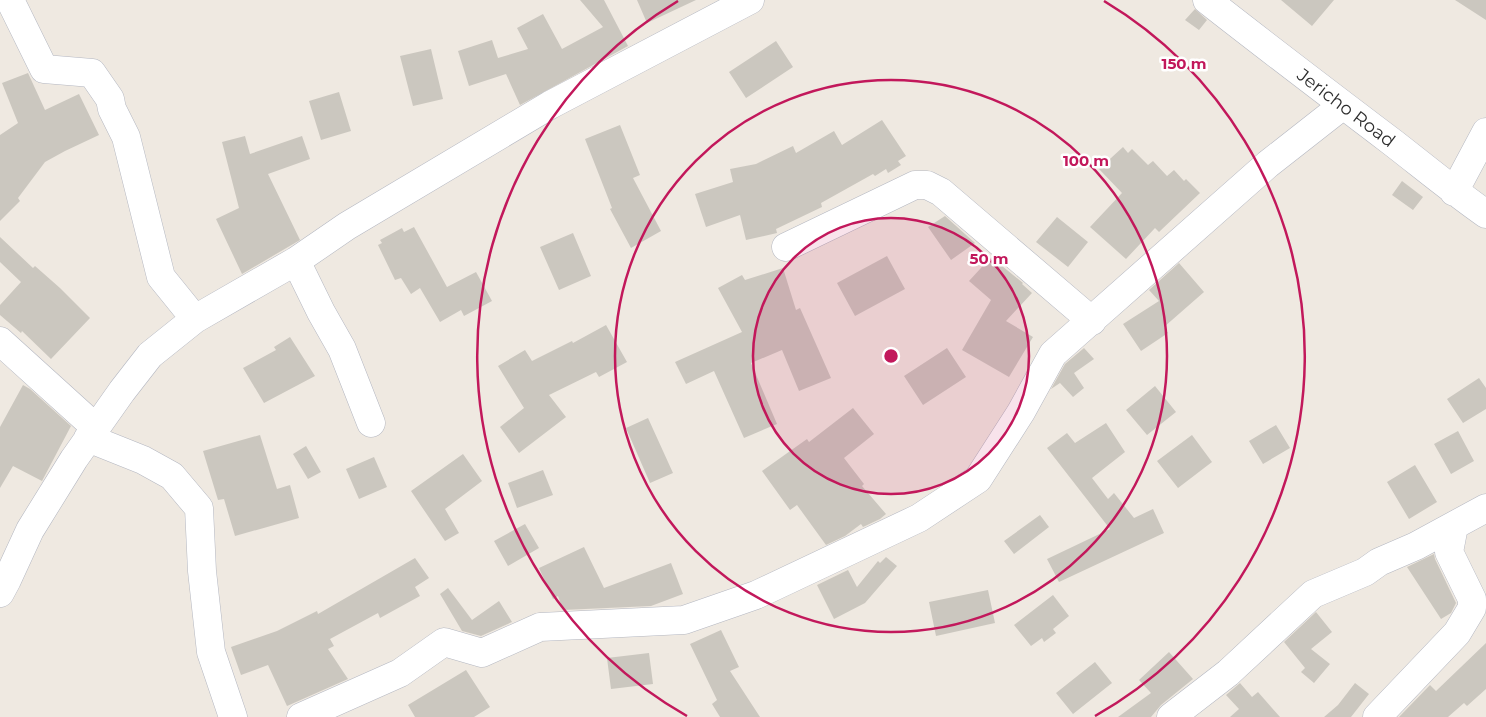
<svg xmlns="http://www.w3.org/2000/svg" width="1486" height="717" font-family="Montserrat,sans-serif">
	<style>
		.building { fill: #cbc7bf }
		.lines { fill: none; stroke-linecap: round; stroke-linejoin: round }
		.minor-casing { stroke: #b4b7c1; stroke-width: 29 }
		.minor { stroke: #fff; stroke-width: 28 }
		.ring { fill: none; stroke: #c2185b; stroke-width: 2.5 }
		.labels { text-anchor: middle; stroke-width: 5; stroke-linejoin: round; paint-order: stroke }
		.street-label { font-size: 18px; fill: #2e2e2e; stroke: #fff }
		.centre { fill: #c2185b; stroke: #fff; stroke-width: 2.5 }
		.ring-label { font-size: 15px; text-anchor: middle; font-weight: bold; fill: #c2185b; stroke: #fff; stroke-width: 5; stroke-linejoin: round; paint-order: stroke }
	</style>
	<rect width="100%" height="100%" fill="#efe9e1"/>
	<!-- building -->
	<path class="building" d="M580,0H604L628,46L520,105L506,74L469,86L458,51L492,40L498,58L528,49L517,28L543,14L562,49L603,27Z
		M637,0H696L647,23Z
		M1281,0H1334L1312,26Z
		M1455,0H1486V20Z
		M1195,9L1207,20L1199,30L1185,20Z
		M776,41L793,67L746,98L729,72Z
		M431,49L443,99L413,106L400,56Z
		M28,73L45,110L79,94L99,135L65,151L45,162L18,198L20,201L0,221V135L18,123L2,83Z
		M339,92L351,131L321,140L309,101Z
		M882,120L906,156L898,161L901,165L888,173L886,169L875,176L873,174L821,203L822,207L776,229L777,233L746,240L740,215L706,227L695,194L733,182L730,169L756,164L793,146L796,153L834,131L842,145Z
		M620,125L640,175L633,178L661,231L631,248L610,209L612,208L585,139Z
		M245,136L250,154L302,136L310,159L268,174L300,240L242,274L216,219L239,208L222,142Z
		M1123,147L1128,153L1132,149L1148,165L1153,161L1167,176L1174,170L1184,181L1186,179L1200,193L1159,232L1155,228L1126,259L1090,227L1122,193L1099,169Z
		M1402,181L1423,197L1413,210L1392,195Z
		M945,216L975,243L951,260L928,227Z
		M1057,217L1088,242L1068,267L1036,242Z
		M414,227L447,287L476,272L492,301L464,316L461,310L440,322L420,288L411,294L401,278L395,280L378,245L382,243L380,240L402,228L404,232Z
		M573,233L591,276L559,290L540,247Z
		M0,237L33,268L35,266L60,288L90,318L51,359L22,331L21,333L0,315V305L21,282L0,262Z
		M887,256L905,289L855,316L837,283Z
		M991,257L1023,283L1022,284L1032,293L1006,321L1033,337L1009,377L962,350L991,300L969,281Z
		M1179,263L1204,292L1164,327L1168,333L1141,351L1123,324L1159,301L1149,290Z
		M783,268L796,310L800,308L831,378L799,391L782,350L751,363L777,424L744,438L714,371L686,384L675,362L742,332L718,288L742,275L745,280Z
		M606,325L627,362L599,377L596,372L549,395L566,417L519,453L500,427L524,408L498,366L525,350L532,361L572,341L573,343Z
		M290,337L315,376L264,403L243,368L276,350L274,347Z
		M947,348L966,377L923,405L904,376Z
		M1084,348L1094,359L1074,373L1084,388L1073,397L1060,383L1051,389L1065,364Z
		M1479,378L1486,388V409L1463,423L1447,399Z
		M23,385L30,389L71,426L42,481L13,466L0,488V427Z
		M1155,386L1176,412L1147,435L1126,410Z
		M853,408L874,434L844,458L864,484L862,486L886,514L880,519L863,527L861,524L845,536L826,545L797,505L790,510L762,471L807,439L809,442Z
		M648,418L673,473L650,483L626,428Z
		M1106,423L1125,452L1092,478L1108,499L1114,493L1134,518L1153,509L1164,533L1059,582L1047,559L1110,529L1047,448L1067,433L1075,443Z
		M1276,425L1290,448L1263,464L1249,441Z
		M1458,431L1474,461L1451,474L1434,444Z
		M260,435L277,489L290,485L299,518L235,536L224,499L218,500L203,451Z
		M1192,435L1212,462L1178,488L1157,461Z
		M306,446L321,472L308,479L293,454Z
		M463,454L482,481L445,509L459,533L445,541L411,491Z
		M374,457L387,487L359,499L346,469Z
		M1415,465L1437,502L1409,519L1387,482Z
		M543,470L553,495L517,508L508,483Z
		M1040,515L1049,527L1014,554L1004,541Z
		M525,524L539,548L508,566L494,541Z
		M584,547L604,588L671,563L683,594L651,606L563,610L558,596L553,599L539,568Z
		M1434,554L1435,559L1456,603L1451,613L1441,619L1407,567Z
		M886,557L897,566L865,603L834,619L817,585L848,570L857,587L878,561L880,563Z
		M415,558L429,578L415,587L420,596L380,618L378,613L330,639L334,646L328,649L348,679L287,706L268,665L241,675L231,647L277,631L317,611L318,614Z
		M448,588L472,620L499,601L512,622L481,636L462,631L440,594Z
		M988,590L995,623L936,636L929,602Z
		M1053,595L1069,616L1053,629L1056,633L1044,642L1042,638L1031,646L1014,625Z
		M1316,612L1332,632L1311,649L1330,664L1314,683L1301,672L1305,668L1284,642Z
		M721,630L739,667L730,671L760,717H720L712,704L717,700L690,644Z
		M1486,643V689L1467,706L1464,703L1448,717H1399L1430,685L1436,691Z
		M1169,652L1193,679L1161,705L1151,717H1118L1151,693L1139,680Z
		M649,653L653,684L611,689L607,658Z
		M1095,662L1112,683L1073,714L1056,693Z
		M466,670L490,707L474,717H415L408,705Z
		M1240,683L1252,697L1258,692L1280,717H1230L1239,709L1226,695Z
		M1355,683L1369,694L1351,717H1324L1338,705Z"/>
	<g class="lines">
		<defs>
			<path id="minor" d="M10,0L44,69L92,73L110,99L112,109L126,137L161,277L195,319
				M1207,0C1268,48 1330,95 1392,142C1423,166 1453,191 1486,214
				M1454,192L1486,132
				M786,247L915,185H927L941,192L1092,321
				M296,261L321,312L342,349L371,423
				M0,341L96,428
				M88,438L143,460L172,476L199,508L202,571L211,652L233,717
				M0,593L7,580L30,530L74,459L122,391L150,355L195,319L296,261L347,226L550,105L750,0
				M301,717L400,673L444,642L482,653L540,627L684,620L756,595L919,518L978,479L1021,412L1053,354L1268,164L1342,106
				M1171,717L1228,673L1313,594L1365,572L1379,562L1416,546L1486,508
				M1377,717L1457,633L1472,608V599L1449,552L1454,526"/>
		</defs>
		<!-- minor casing -->
		<use href="#minor" class="minor-casing"/>
		<!-- minor -->
		<use href="#minor" class="minor"/>
	</g>
	<!-- distance rings -->
	<circle cx="891" cy="356" r="138" fill="#c2185b" fill-opacity=".12"/>
	<g class="ring">
		<circle cx="891" cy="356" r="138"/>
		<circle cx="891" cy="356" r="276"/>
		<path d="M687 716A414 414 0 0 1 678 1M1104 1A414 414 0 0 1 1095 716"/>
	</g>
	<g class="labels">
		<!-- street labels -->
		<g class="street-label">
			<text transform="translate(1346 108) rotate(37)" y="6">Jericho Road</text>
		</g>
	</g>
	<circle cx="891" cy="356" r="8" class="centre"/>
	<g class="ring-label">
		<text x="1184" y="69">150 m</text>
		<text x="1086" y="166">100 m</text>
		<text x="989" y="264">50 m</text>
	</g>
</svg>
